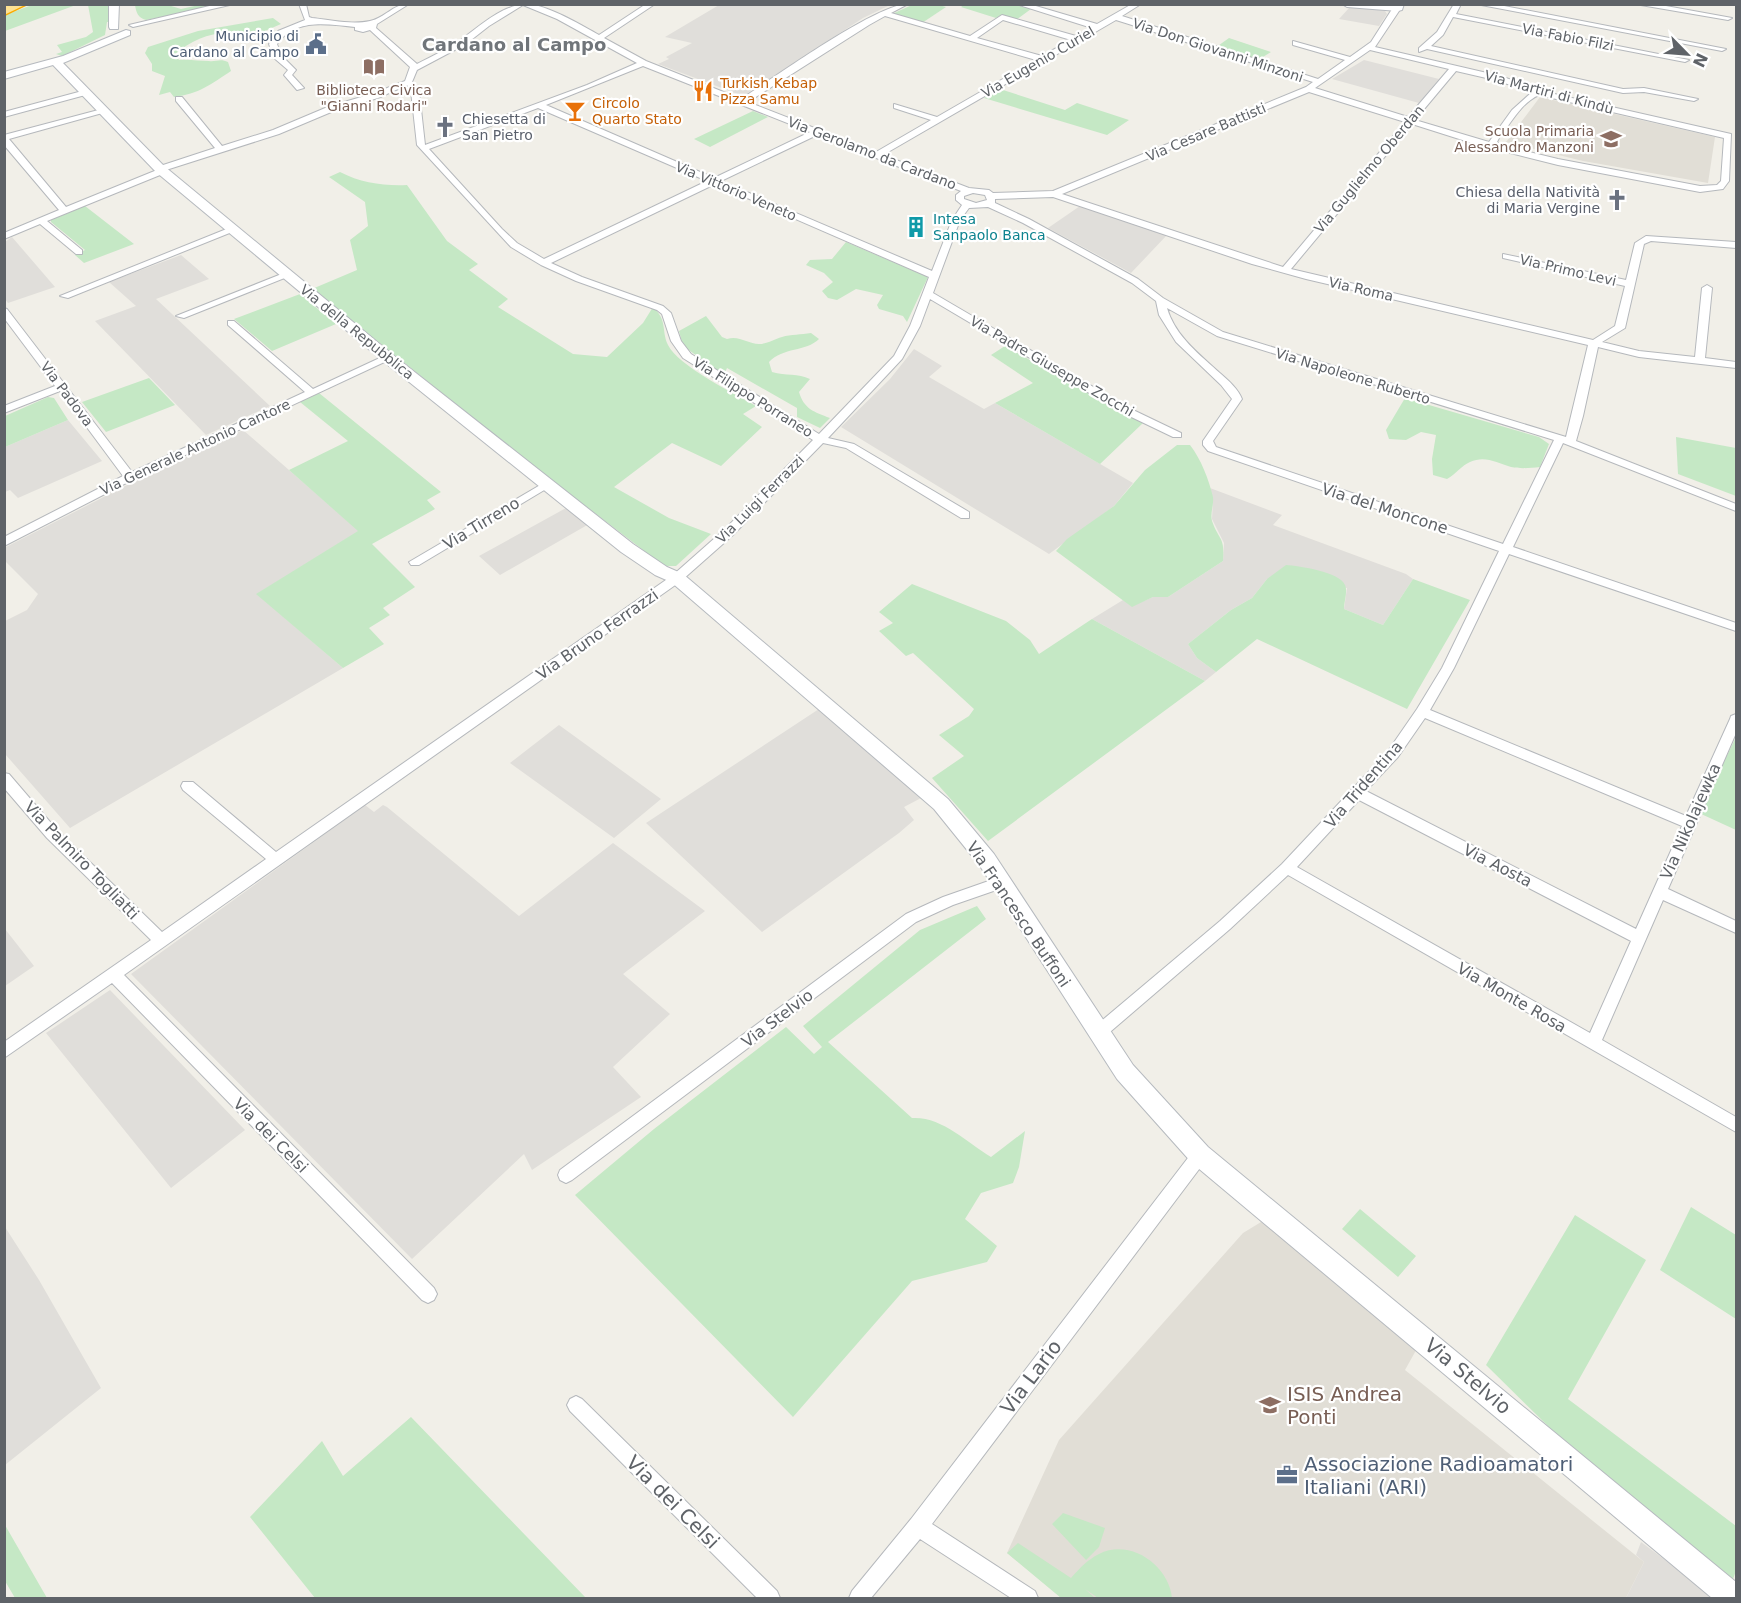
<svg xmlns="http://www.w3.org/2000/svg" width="1741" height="1603" font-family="'DejaVu Sans',sans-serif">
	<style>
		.industrial { fill: #e0deda }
		.education { fill: #e1ded6 }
		.green { fill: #c5e8c5 }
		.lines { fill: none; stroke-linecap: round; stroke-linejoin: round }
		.street-casing { stroke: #b5b8bc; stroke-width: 2 }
		.secondary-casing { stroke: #b6babf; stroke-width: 2 }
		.highway-casing { stroke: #f9ab00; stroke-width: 3 }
		.street { fill: #fff; fill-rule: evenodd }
		.secondary { fill: #fff; fill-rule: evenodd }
		.highway { fill: #fde293; fill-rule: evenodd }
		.labels { text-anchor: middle; stroke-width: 4.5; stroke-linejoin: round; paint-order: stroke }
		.far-service-label { font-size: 14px; fill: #4e5e75; stroke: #fff; text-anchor: end }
		.far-street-label { font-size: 14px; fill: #5f6368; stroke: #fff }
		.far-food-label { font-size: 14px; fill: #c56008; stroke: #fff; text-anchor: start }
		.far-education-label { font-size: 14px; fill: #785e54; stroke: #fff }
		.far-worship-label { font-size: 14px; fill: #5b616d; stroke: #fff; text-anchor: start }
		.far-culture-label { font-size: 14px; fill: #0d838f; stroke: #fff; text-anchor: start }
		.street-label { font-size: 16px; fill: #5f6368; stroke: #fff }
		.far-district-label { font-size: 18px; font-weight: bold; fill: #70757a; stroke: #fff }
		.near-street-label { font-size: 20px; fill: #5f6368; stroke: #fff }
		.near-education-label { font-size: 20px; fill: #785e54; stroke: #fff; text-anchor: start }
		.near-service-label { font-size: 20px; fill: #4e5e75; stroke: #fff; text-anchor: start }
	</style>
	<rect width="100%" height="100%" fill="#f1efe8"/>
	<!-- industrial -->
	<path class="industrial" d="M719,5H890L863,18L743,96L658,64L669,59L666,57L692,43L665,37Z
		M1349,8L1372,9L1385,11L1387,14L1379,26L1339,19Z
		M1364,60L1439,79L1419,103L1332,79Z
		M1080,206L1167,235L1131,273L1048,228Z
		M12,237L55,287L8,303L5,299V242Z
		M181,255L209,279L156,299L270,406L206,435L95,321L136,306L109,282Z
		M914,349L942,366L929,377L984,409L995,403L1133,483L1114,506L1049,554L841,427L890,379Z
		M68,420L102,461L18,498L10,490L5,492V447Z
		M243,430L359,531L257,594L343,668L70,828L5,754V621L27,610L38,594L5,561L4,548L133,482Z
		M1210,488L1282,515L1273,525L1406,574L1413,579L1383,625L1344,609L1347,588L1267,579L1252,598L1231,610L1188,644L1197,658L1216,672L1205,681L1092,619L1123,600L1132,606L1153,597H1168L1223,561L1224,543L1212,519L1213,499Z
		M566,508L589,524L500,575L479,556Z
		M822,707L923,797L904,807L914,820L899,833L762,932L646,823Z
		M559,725L661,799L614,838L510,763Z
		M365,805L374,812L383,805L387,807L519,916L613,843L705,911L623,974L670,1014L613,1067L641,1097L532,1170L524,1154L412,1259L131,974Z
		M5,929L34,966L5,986H4Z
		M110,990L245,1130L171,1188L46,1033Z
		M5,1227L39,1280L101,1388L5,1465Z
		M1641,1542L1688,1577L1714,1598H1626L1644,1562L1636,1555Z"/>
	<!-- education -->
	<path class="education" d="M1540,97L1715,137L1708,183L1583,161L1506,142Z
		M1266,1219L1419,1345L1405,1370L1644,1562L1626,1598H1062L1007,1553L1059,1440L1243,1233Z"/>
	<!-- green -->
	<path class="green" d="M965,4H1013L1031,9L1016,20L1001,15L996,18L961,7Z
		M32,5V4L76,5L5,31V15Z
		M88,5H109L111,22H107L105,35L62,56L56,54L62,52L57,45L86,37L93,32Z
		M135,5H168L181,9L199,5H222L146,20C138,18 136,12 135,5Z
		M912,5H939L946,7L922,23L892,14Z
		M273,18L281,24L258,34L236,40L228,33C207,33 191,41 175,54L179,60C190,59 199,61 209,61C216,62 220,58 228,62L231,71C211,84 199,94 174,97L170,92L159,95L165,76L152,71V64L145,53L148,47L198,31Z
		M1229,38L1271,52L1258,60L1215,48Z
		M1000,89L1065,110L1077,103L1129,120L1107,135L984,98Z
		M753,111L768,117L710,147L694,139Z
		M340,172C361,183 384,186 407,185L447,241L478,264L469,270L508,299L498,307L573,354L607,357L643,323L653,307C668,321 661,330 668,345C677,365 735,394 756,406L743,414L762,427L721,466L672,443L614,487L669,518L711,534L676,566H664L541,472L312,289L357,270L350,240L368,226L365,202L329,177Z
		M85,206L134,244L84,263L75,255L85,250L51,222V220Z
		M846,242L928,277L907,322L903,316L879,309L877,305L883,295L856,289L837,300L828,298L822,291L833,282L824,273L806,265L810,260L832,259Z
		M300,294L336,324L272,351L234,319Z
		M706,316L722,337L727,339C739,335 748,344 759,344C768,344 774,339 782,337C791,334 801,335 811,333L819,339C806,352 783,347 769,362L772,372C786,376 798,373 810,379L799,392C804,409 814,412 830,418L820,428L797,417V408L727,368L724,375L683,346L679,331Z
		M1005,346L1143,423L1100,464L995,403L1033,383L991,355Z
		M149,378L175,405L106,432L82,402Z
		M319,393L441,492L427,500L435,509L372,544L415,587L383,608L390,615L369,628L384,644L343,668L256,594L358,531L289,470L348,441L300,402Z
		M48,397L54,398L68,420L5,447V416Z
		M1405,398L1539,437L1549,444L1540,467C1530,468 1521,469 1511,467C1497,463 1485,455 1470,462C1462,465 1456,474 1447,479L1433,475L1432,459L1436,435L1421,432L1406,440L1389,439L1386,430Z
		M1676,437L1736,448V496L1678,474Z
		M1177,445H1190C1201,459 1209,480 1213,497C1214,505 1210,513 1212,521C1219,541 1225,536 1223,561L1168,597H1153L1132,607L1056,551L1067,539L1114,506L1145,470Z
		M1286,565C1299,566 1340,572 1345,585C1348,592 1344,601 1344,609L1383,625L1413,579L1470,600L1407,709L1257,639L1216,672L1197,658L1188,644L1231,610L1252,598L1267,579Z
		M912,584L1006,621L1030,640L1039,654L1092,619L1205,681L988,841L932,778L964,756L939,735L969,716L974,709L913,653L906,656L879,631L893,623L879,612Z
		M1736,737V830L1699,813Z
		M977,906L986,919L828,1042L912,1118C941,1116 967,1142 991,1157L1025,1131L1019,1167L1013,1183L981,1193L965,1219L997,1246L987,1262L912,1281L793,1417L575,1195L654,1129L786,1027L814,1054L822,1047L803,1026L920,930Z
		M1691,1207L1736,1235V1319L1660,1270Z
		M1360,1209L1416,1256L1398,1277L1342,1229Z
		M1575,1215L1646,1260L1568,1399L1736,1526V1571L1733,1579L1550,1428L1486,1365Z
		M411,1417L586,1598H315L250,1517L322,1441L343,1476Z
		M1063,1513L1105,1528L1099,1547L1086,1560L1052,1524Z
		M5,1525L47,1598H15L5,1581Z
		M1018,1543L1071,1578C1080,1568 1087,1560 1099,1554C1131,1538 1169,1566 1172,1598H1098L1085,1589L1095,1598H1061L1007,1553Z"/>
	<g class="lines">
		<defs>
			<path id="street" d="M218,4H234L133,27L129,25Z
				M299,4H306L309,17L312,18C331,20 352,25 370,21C385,18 393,4 409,4L377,24L376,28L417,64C432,56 448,49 462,39C483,24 507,0 535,5C558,11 579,24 599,35L646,4H655L604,38L646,61L741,99C774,78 876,4 908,4L891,13L970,36L1002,15L1076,36L1092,28L1016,4H1029L1097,24L1132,4H1141L1122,16L1318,79L1345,60L1293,45V41L1350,57L1371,42L1394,6H1397L1401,8L1375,47L1500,76L1550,93L1731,134L1729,181L1723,189L1700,192L1558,165L1475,144L1412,124L1291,269L1593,340L1615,326L1625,286L1503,258V254L1626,280L1635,243L1646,236L1736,242V248L1651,241L1644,244L1625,328L1602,342L1639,351L1695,357L1702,288L1707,285L1712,288L1705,358L1736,362V368L1639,357L1598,347L1583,416L1576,441L1736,504V511L1563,443L1513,547L1736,623V631L1509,554L1454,668L1430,710L1686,816L1730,719L1731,716L1736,714V733L1668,889L1736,921V933L1663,900L1602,1040L1736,1117V1132L1288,875L1230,929L1103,1038L1098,1040L1093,1038L1090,1033L1093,1028L1220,921L1282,864L1388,751L1417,709L1442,668L1499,551L1208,451L1203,445V441L1232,399L1221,385L1176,342L1159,315L1156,301L1132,283L1023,223L988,207L969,208L960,220L933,293L1131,409L1181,433V437H1173L1123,413L930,299L920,326L902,359L828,438L854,444L969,512V518H961L846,448L823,443L733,535L681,581L124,975L434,1288L437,1294L434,1300L428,1303L422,1300L112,983L4,1058V1042L151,940L47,838L4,788V773L9,774L57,830L162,932L266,859L183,790L181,786L183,782H193L276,852L673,575L725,529L813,440L683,358L671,341L662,314L657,310L576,281L541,265L511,247L417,145L411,91L407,85L378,98L336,110L279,134L166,170L165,173L47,221L82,250V254H76L40,224L4,239V233L59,210L4,145V135L106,108V112L9,139L66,207L157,170V167L215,148L176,101V97H182L222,146L273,130L330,106L372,94L405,81L410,67L370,30L363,32L355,30V27C326,24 296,18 277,44L281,55L296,70L292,75L304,88L297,90L284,75L288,70L274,58L269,44L278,31L305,20ZM523,5L557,19L637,63L587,85L425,145L419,91L412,82L417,70L466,44L489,26ZM885,16L1036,60L937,117L894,104V108L931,120L876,152L748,102L869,25ZM1003,20L1071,40L1042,56L977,38ZM1116,20L1313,82L1306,87L1053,191L993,193L989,190L969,188L883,155ZM1370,50L1449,69L1408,117L1315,88ZM643,66L810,132L714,178L546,105ZM1456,71L1495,80L1532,92L1512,110L1489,142L1415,120ZM1309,92L1405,122L1283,267L1062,194ZM1539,95L1724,138L1721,181L1717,185L1700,186L1558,159L1500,145L1497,142L1499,138C1511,123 1521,103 1539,95ZM538,108L707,181L544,259L517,243L502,229L429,149ZM817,135L961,191L956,195V200L962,205L952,220L932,271L721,181ZM715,184L929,277L910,326L894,356L819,434L691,354L681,341L671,313L663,306L582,277L551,263ZM973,193L985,195L987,200L976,203L964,199V196ZM1053,197L1252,264L1306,279L1588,345L1566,437L1223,332L1163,298L1138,279L1029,219L995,203V199ZM1167,308L1217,336L1554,440L1503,544L1216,447L1213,441L1242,399C1238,389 1229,381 1221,374C1200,355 1175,336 1167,308ZM1425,718L1682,826L1636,929L1366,791L1398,757ZM1359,800L1631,941L1590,1033L1297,867Z
				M1454,4H1461L1456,14L1689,60L1685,62L1453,17L1443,35L1431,46L1623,89L1644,88L1698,99L1694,101L1644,92L1623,93L1427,49L1419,52V48L1437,32Z
				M1476,4H1494L1726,49L1722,51Z
				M1635,4H1655L1732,18L1728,20Z
				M86,90H89V94L4,117V112Z
				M229,228L237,230L68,298L60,296Z
				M284,273L292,275L184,318L176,316Z
				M4,308L7,309L132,472L305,392L228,325V321H234L313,389L384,356L388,355L393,358L134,479L4,546V537L123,476L60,391L4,413V406L55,386L4,318Z
				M547,481L553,484L551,486L419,565H411L409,562Z
				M1000,877L1005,879L1007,883L1005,887L953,905L916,922L572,1180L566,1183L560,1180L558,1175L560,1170L906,914L943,897Z
				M1200,1147L1206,1150L1208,1155L1206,1160L932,1524L1035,1591L1038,1598H1011L920,1539L871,1598H849L852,1591L911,1519L1194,1150Z
				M576,1396L582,1399L777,1591L780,1598H757L570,1411L567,1405L570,1399Z"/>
			<path id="secondary" d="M109,4H119L118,29H110L109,27Z
				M1342,4H1404L1402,10L1398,11L1347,7Z
				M126,30L130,31V35L63,63L164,166L393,355L633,544L667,567L683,574L948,799L994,854L1133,1065L1208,1147L1736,1582V1598H1712L1192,1163L1117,1079L980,866L934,809L671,582L655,575L621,552L383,361L156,172L53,65L4,79V72L63,56Z"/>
			<path id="highway" d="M9,4H27L4,15V6Z"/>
		</defs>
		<!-- street casing -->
		<use href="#street" class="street-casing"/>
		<!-- secondary casing -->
		<use href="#secondary" class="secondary-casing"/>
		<!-- highway casing -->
		<use href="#highway" class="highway-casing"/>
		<!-- street -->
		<use href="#street" class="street"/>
		<!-- secondary -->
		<use href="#secondary" class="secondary"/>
		<!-- highway -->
		<use href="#highway" class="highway"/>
	</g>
	<!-- icons -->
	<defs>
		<symbol id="civic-bare" viewBox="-9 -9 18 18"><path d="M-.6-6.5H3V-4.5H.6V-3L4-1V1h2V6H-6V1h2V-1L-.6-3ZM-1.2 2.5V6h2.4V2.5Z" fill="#5c6f8a" stroke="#fff" stroke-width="2.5" paint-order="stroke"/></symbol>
		<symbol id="library-bare" viewBox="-9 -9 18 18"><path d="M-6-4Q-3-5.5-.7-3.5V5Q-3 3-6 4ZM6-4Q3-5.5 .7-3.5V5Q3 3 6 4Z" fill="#8d6e63" stroke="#fff" stroke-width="2.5" paint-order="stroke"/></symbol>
		<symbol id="restaurant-bare" viewBox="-9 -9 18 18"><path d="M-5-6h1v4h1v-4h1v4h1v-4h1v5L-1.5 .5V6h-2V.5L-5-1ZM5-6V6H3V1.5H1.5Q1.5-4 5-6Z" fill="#e8710a" stroke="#fff" stroke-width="2.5" paint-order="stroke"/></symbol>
		<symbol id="bar-bare" viewBox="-9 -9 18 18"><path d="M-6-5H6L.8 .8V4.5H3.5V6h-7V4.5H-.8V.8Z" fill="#e8710a" stroke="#fff" stroke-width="2.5" paint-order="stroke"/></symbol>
		<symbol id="church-bare" viewBox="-9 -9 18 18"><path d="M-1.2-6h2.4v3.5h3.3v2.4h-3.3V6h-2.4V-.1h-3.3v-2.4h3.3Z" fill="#6b7280" stroke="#fff" stroke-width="2.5" paint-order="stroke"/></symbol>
		<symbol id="school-bare" viewBox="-9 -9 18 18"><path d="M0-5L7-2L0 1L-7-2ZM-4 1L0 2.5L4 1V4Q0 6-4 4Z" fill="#8d6e63" stroke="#fff" stroke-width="2.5" paint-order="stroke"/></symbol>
		<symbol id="building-bare" viewBox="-9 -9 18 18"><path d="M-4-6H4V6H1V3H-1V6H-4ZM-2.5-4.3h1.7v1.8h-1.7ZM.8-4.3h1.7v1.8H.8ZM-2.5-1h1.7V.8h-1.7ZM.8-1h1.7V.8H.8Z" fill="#0f9aa8" stroke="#fff" stroke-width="2.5" paint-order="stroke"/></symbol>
		<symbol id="office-bare" viewBox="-9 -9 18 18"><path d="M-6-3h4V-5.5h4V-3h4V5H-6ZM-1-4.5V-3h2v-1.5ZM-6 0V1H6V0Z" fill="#5c6f8a" stroke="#fff" stroke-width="2.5" paint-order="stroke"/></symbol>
	</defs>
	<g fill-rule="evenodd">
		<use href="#civic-bare" x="301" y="29" width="30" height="30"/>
		<use href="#library-bare" x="359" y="52" width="30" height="30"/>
		<use href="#restaurant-bare" x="688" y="76" width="30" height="30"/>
		<use href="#bar-bare" x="560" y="96" width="30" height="30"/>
		<use href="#church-bare" x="430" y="112" width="30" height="30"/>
		<use href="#school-bare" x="1596" y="124" width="30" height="30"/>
		<use href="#church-bare" x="1602" y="185" width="30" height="30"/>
		<use href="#building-bare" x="901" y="212" width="30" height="30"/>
		<use href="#school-bare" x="1255" y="1390" width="30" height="30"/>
		<use href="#office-bare" x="1272" y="1460" width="30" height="30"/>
	</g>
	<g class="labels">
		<!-- far-service labels -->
		<g class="far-service-label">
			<text x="299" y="41">Municipio di<tspan x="299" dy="16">Cardano al Campo</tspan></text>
		</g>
		<!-- far-street labels -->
		<g class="far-street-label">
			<text transform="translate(1568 37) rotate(11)" y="5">Via Fabio Filzi</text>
			<text transform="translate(1218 50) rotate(18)" y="5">Via Don Giovanni Minzoni</text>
			<text transform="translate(1038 62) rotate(-30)" y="5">Via Eugenio Curiel</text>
			<text transform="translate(1549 92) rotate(15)" y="5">Via Martiri di Kindù</text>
			<text transform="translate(1206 132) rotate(-23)" y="5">Via Cesare Battisti</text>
			<text transform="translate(872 153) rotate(21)" y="5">Via Gerolamo da Cardano</text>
			<text transform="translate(1369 169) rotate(-50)" y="5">Via Guglielmo Oberdan</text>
			<text transform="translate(736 191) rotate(23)" y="5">Via Vittorio Veneto</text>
			<text transform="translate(1568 270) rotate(13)" y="5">Via Primo Levi</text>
			<text transform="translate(1361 289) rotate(13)" y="5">Via Roma</text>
			<text transform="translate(357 332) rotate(39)" y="5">Via della Repubblica</text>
			<text transform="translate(1052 366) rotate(30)" y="5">Via Padre Giuseppe Zocchi</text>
			<text transform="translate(1353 376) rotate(17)" y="5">Via Napoleone Ruberto</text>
			<text transform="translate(67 394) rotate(53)" y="5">Via Padova</text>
			<text transform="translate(753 397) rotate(32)" y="5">Via Filippo Porraneo</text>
			<text transform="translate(195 447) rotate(-25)" y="5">Via Generale Antonio Cantore</text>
			<text transform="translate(760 499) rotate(-45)" y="5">Via Luigi Ferrazzi</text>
		</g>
		<!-- far-food labels -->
		<g class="far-food-label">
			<text x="720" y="88">Turkish Kebap<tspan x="720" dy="16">Pizza Samu</tspan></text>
			<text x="592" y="108">Circolo<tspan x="592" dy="16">Quarto Stato</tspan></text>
		</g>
		<!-- far-education labels -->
		<g class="far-education-label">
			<text x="374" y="95">Biblioteca Civica<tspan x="374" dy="16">"Gianni Rodari"</tspan></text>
			<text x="1594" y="136" text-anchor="end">Scuola Primaria<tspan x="1594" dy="16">Alessandro Manzoni</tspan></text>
		</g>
		<!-- far-worship labels -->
		<g class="far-worship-label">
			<text x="462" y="124">Chiesetta di<tspan x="462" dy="16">San Pietro</tspan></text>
			<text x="1600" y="197" text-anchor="end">Chiesa della Natività<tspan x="1600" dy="16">di Maria Vergine</tspan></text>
		</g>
		<!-- far-culture labels -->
		<g class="far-culture-label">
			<text x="933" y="224">Intesa<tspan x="933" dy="16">Sanpaolo Banca</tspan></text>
		</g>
		<!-- street labels -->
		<g class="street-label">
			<text transform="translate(1385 508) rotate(18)" y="6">Via del Moncone</text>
			<text transform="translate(481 523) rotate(-31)" y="6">Via Tirreno</text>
			<text transform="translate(597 634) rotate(-35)" y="6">Via Bruno Ferrazzi</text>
			<text transform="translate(1363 784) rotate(-49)" y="6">Via Tridentina</text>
			<text transform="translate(1690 821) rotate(-66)" y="6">Via Nikolajewka</text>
			<text transform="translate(82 860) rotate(46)" y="6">Via Palmiro Togliatti</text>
			<text transform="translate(1498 865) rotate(27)" y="6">Via Aosta</text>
			<text transform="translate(1019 914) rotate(56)" y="6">Via Francesco Buffoni</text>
			<text transform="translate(1512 997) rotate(30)" y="6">Via Monte Rosa</text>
			<text transform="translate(777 1018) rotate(-37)" y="6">Via Stelvio</text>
			<text transform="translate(271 1135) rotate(45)" y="6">Via dei Celsi</text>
		</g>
		<!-- far-district labels -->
		<g class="far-district-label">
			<text x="514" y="51">Cardano al Campo</text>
		</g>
		<!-- near-street labels -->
		<g class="near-street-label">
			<text transform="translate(1468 1376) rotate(40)" y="7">Via Stelvio</text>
			<text transform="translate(1031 1377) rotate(-53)" y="7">Via Lario</text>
			<text transform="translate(673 1502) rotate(45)" y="7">Via dei Celsi</text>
		</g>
		<!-- near-education labels -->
		<g class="near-education-label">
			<text x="1287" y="1401">ISIS Andrea<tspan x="1287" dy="23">Ponti</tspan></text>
		</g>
		<!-- near-service labels -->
		<g class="near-service-label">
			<text x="1304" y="1471">Associazione Radioamatori<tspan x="1304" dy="23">Italiani (ARI)</tspan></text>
		</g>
	</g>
	<!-- border -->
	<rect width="1741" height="1603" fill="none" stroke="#5f6368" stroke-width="12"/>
	<!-- north arrow -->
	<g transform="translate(1687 54) rotate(115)" stroke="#ffffff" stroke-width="4.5" paint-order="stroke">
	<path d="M0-4.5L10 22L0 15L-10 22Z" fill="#5f6368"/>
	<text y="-9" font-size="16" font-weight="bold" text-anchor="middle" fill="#5f6368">N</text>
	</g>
</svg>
